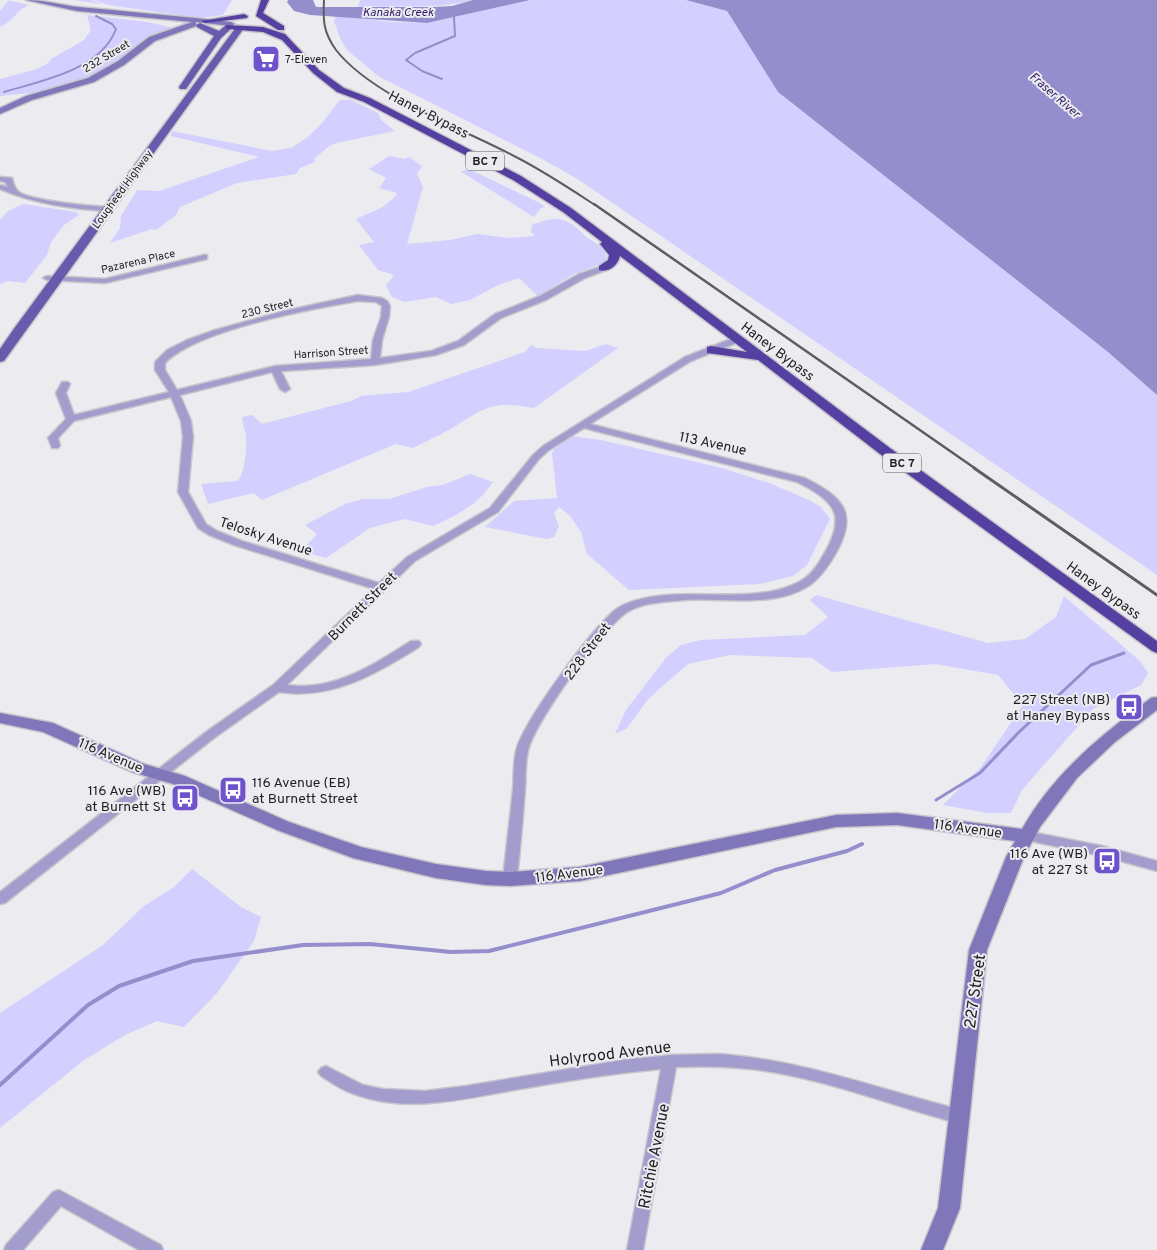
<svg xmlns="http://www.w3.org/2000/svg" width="1157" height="1250" font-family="Overpass,sans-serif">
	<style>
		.green { fill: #d3cffe }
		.water { fill: #958ecc }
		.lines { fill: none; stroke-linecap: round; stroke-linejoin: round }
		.stream-far2 { stroke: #958ecc; stroke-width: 2 }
		.stream-far1 { stroke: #958ecc; stroke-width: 3 }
		.stream { stroke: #958ecc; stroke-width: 4 }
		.street-casing { stroke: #c6c6cb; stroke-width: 3 }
		.secondary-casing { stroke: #c6c6cb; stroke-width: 3 }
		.primary-casing { stroke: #c6c6cb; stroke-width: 3 }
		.highway-casing { stroke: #c6c6cb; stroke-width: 3 }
		.street { fill: #a29dcc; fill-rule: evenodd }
		.secondary { fill: #8077bb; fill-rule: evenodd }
		.primary { fill: #685aad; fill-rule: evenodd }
		.highway { fill: #553fa1; fill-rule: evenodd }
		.rail-far2 { stroke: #5d5d60; stroke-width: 2 }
		.rail-far1 { stroke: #5d5d60; stroke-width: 2.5 }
		.rail { stroke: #5d5d60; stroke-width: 3 }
		.labels { text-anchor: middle; stroke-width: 4; stroke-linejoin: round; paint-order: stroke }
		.far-street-label { font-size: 11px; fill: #1f1f21; stroke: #ebebf0 }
		.far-poi-label { font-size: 11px; fill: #1f1f21; stroke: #ebebf0; text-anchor: start }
		.far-water-label { font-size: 12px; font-style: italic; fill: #2f1c65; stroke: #ebebf0 }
		.shield { fill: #ebebf0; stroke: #5c5c5f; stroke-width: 1 }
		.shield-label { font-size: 12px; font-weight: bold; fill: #1f1f21 }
		.street-label { font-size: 14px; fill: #1f1f21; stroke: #ebebf0 }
		.poi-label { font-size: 14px; fill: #1f1f21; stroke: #ebebf0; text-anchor: end }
		.near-street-label { font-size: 16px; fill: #1f1f21; stroke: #ebebf0 }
	</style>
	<rect width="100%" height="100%" fill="#ebebf0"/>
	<!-- green -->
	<path class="green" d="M7,0L29,5C14,12 14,21 0,27V11L9,0Z
		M74,0H91L106,5H109L95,0H232L223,15L199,18Z
		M360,0H473C435,10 397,5 358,7Z
		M530,0H686L727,11L778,92L1108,352L1157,395V575L579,180L544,160L378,76L347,50L340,38L334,21L336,15L390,22L427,23Z
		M87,15L147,22L174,28L147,40L90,78L40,92L0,96V79L37,69L47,64L51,59L84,40L91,30Z
		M340,100H351L378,113L381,120L395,131L336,143L329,146L314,159L315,162L300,168L296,174L237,183L180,207L176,215L156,230L152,229L110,243L120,228L121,216L137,190L159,191L259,157L171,136L172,131L272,151L291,148L308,137L322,123Z
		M389,156L404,159L409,157L422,166L417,174L423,187L407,244L450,240L477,234L511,238L535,236L531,232L532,225C557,215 567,217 585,236C588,239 592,240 596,243C600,246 603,250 606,254V262L572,275L538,296L519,278L498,285L470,300L451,304L436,297L404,302L392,297L386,286L394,275L378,270L359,245L374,242L356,219L383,207L396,196L397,193L379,188L386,178L369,169Z
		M471,170L540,203L545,207L541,208L534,217L460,171Z
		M23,204L76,212L79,215L64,225L51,242L47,255L25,283L8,281L0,284V220L8,211Z
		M606,344L618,348L534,408C494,401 487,406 454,427C442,434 426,441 413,448L396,444L262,500L254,493L208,504L201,484L238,481C245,471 247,450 246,437C246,431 242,424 242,417L252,415L262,424L351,401L361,396L408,392L525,352L531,345L537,348L585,351Z
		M571,436L601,440L722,468L769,483L809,500L821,507L830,519L807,565L793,576L760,584L629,590L587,554L581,532L571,517L559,507L554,513L559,526L554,537L547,539L485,527L514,501L557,498L552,453L557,445Z
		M470,474L493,482C478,505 457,515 433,526L405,519L370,528L326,558L301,551L317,534L305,525L345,504L363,499H389L427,487L443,485Z
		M816,595L988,643L1025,639L1056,617L1064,596L1140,661L1148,673L1141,685L1093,709L1022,790L1011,813H987L943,805L981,767L1023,705L998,675L935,664L832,672L812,658L730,655L688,664L648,699L627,728L615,734L626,710L666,658L681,645L701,640L805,635L828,617L810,600Z
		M192,869L241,907L261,917L254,941L217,993L184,1027L157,1021L125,1035L84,1060L0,1128V1013L103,945L144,906L174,887Z"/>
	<!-- water -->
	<path class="water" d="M288,0H313L316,7H434L452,6L473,0H530L427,23L310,15L294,11L287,2Z
		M686,0H1157V395L1108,352L778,92L727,11Z"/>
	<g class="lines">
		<!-- stream-far2 -->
		<path class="stream-far2" d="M442,79L422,71L406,60L415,53L455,36L454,17
			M4,92C41,81 101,70 116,29L112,24L96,16"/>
		<!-- stream-far1 -->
		<path class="stream-far1" d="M936,800L980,773L1018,733L1091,665L1124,653"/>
		<!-- stream -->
		<path class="stream" d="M0,1085L88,1005L119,986L193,961L303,945L370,944L451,952L489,951L721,893L775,870L847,851L862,844"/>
		<defs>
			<path id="street" d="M0,177L12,178C13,182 15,189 19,192C31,201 91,206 108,207L112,209L108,211C71,209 35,204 0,189V185L8,187L5,182L0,181Z
				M204,255H207V259L105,283L47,280L43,278L47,276L105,279Z
				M603,266H606V270L585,278L546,300L501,318L464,345L436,355L375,365L281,371L290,389L285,392L280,389L272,372L180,395L191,421L193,437L188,492L206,524L217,531L242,541L379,583L407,557L490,508L533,455L543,446L685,357L736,337L739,338V342L691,361L590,424L805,478C842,497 859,512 836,553C829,565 821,577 810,585C774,609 724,597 684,600C666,602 645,602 629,611C604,625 534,723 528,751C525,763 526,776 525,789C523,819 520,849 517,879L515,883L510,884L505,883L503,879C506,849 510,819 513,789C514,776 513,764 516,751C523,722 591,630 615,610C627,601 643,598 658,596C702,590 759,603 799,582C811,576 818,565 824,554C847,515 835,501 797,482L584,428L549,450L539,459L498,512L415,561L287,685C332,692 374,665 411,641H419L421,644L419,647C376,674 332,700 279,692L214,738L5,903L0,904V892L206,732L273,685L374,589L234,545L209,535L198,528L178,492L183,437L181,421L171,397L74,421L58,438L60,446L58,448H52L48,438L66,419L56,393L62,382H68L70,384L66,393L74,415L169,392L155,370V362L167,350L187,340L215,330L284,311L358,295L382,298L387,301L390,306L389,317L382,340L380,358L431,351L458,341L495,314L540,296L579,274ZM358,301L376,302L382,306L381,317L373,340L371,359L275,366L177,390L165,370V363C197,330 311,309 358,301Z
				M1026,831L1102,846L1157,861V871L1102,856L1021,839L1019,836L1021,833Z
				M719,1054C802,1060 878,1089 958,1109L963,1111L966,1116L963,1121L958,1123C889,1105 821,1077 750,1069C725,1066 701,1066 676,1067L643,1250H627L661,1069C616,1073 571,1080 526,1088C470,1097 410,1115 354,1094C342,1090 332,1083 321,1076L318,1072L321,1068L326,1066L363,1085L383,1089L425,1091L466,1086L623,1060L671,1055Z
				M59,1190L161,1245L163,1250H139L61,1206L23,1250H4L6,1245L53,1192Z"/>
			<path id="secondary" d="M26,0C44,0 61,5 79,7C130,12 180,16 231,22L235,24L231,26L196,22V26L155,41L124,65L94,82L32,100L0,114V108L26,96L88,78L118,61L149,37L192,22L77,11Z
				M1157,697V710L1115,742L1077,778L1040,827L1024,857L987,950L960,1208L943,1250H921L938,1208L969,950L1006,857L1015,841L897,825L836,827L580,881L510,886L486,885L436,878L353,858L277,830L173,784L132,772L43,732L0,723V713L53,723L144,764L185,776L289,822L361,847L436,864L486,871L510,872L580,867L836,815L897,813L1022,829C1053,774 1101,735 1151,698Z"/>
			<path id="primary" d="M200,23L219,31L226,25L233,27L221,38L186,89H180L179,87L214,36L197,27L196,25Z
				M237,26L244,28L4,361L0,362V349L13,330Z"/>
			<path id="highway" d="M261,0H269L263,13L284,26V30H278L256,16Z
				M244,14L248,16L247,18L205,23L201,21Z
				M226,25L263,27L285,34L319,70L344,88L370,98L521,176L571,208L890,448L1157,641V653L1152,651L880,454L758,360L707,353V347L711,346L747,352L620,256C618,265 609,273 599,270V266L608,260L609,255L600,244L602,242L563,212L513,180L364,102L337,92L313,73L282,40L263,32L229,29H226Z"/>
		</defs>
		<!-- street casing -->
		<use href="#street" class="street-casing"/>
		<!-- secondary casing -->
		<use href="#secondary" class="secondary-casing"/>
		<!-- primary casing -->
		<use href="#primary" class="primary-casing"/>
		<!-- highway casing -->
		<use href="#highway" class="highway-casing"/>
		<!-- street -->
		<use href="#street" class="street"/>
		<!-- secondary -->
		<use href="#secondary" class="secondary"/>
		<!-- primary -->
		<use href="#primary" class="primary"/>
		<!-- highway -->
		<use href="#highway" class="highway"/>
		<!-- rail-far2 -->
		<path class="rail-far2" d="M324,0C323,20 323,32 336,50C372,96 463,129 514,156C542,170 569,188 595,205"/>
		<!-- rail-far1 -->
		<path class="rail-far1" d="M594,204L976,469"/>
		<!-- rail -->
		<path class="rail" d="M974,468L1157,595"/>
	</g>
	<!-- icons -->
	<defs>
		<symbol id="supermarket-square" viewBox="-11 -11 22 22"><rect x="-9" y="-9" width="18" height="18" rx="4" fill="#6e53cd" stroke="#ebebf0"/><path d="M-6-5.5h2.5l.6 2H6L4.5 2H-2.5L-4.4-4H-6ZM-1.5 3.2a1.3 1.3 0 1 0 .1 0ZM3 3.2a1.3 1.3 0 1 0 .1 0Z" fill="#fff"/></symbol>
		<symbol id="bus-square" viewBox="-11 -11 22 22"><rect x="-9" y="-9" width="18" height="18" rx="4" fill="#6e53cd" stroke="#ebebf0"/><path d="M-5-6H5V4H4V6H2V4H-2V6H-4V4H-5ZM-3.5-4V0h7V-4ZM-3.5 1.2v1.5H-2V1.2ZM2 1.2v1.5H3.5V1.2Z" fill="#fff"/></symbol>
	</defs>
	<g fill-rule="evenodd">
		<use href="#supermarket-square" x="250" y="43" width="32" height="32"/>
		<use href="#bus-square" x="1113" y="691" width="32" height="32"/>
		<use href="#bus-square" x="217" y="774" width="32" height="32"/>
		<use href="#bus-square" x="169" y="782" width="32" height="32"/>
		<use href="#bus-square" x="1091" y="845" width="32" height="32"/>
	</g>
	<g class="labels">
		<!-- far-street labels -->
		<g class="far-street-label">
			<text transform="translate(106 56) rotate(-31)" y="4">232 Street</text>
			<text transform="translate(122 189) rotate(-54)" y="4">Lougheed Highway</text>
			<text transform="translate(138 261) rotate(-13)" y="4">Pazarena Place</text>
			<text transform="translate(267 308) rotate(-14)" y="4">230 Street</text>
			<text transform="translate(331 352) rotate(-4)" y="4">Harrison Street</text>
		</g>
		<!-- far-poi labels -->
		<g class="far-poi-label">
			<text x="285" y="63">7-Eleven</text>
		</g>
		<!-- far-water labels -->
		<g class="far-water-label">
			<text x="398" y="16">Kanaka Creek</text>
			<text transform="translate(1055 95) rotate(41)" y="4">Fraser River</text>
		</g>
		<!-- shield labels -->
		<g class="shield">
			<rect x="466" y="151.5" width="38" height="19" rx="4"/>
			<rect x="883" y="453.5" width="38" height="19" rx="4"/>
		</g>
		<g class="shield-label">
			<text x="485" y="165">BC 7</text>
			<text x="902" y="467">BC 7</text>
		</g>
		<!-- street labels -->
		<g class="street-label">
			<text transform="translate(429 114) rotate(27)" y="5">Haney Bypass</text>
			<text transform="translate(778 351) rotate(37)" y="5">Haney Bypass</text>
			<text transform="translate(713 443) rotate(12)" y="5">113 Avenue</text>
			<text transform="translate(266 536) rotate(18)" y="5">Telosky Avenue</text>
			<text transform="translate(1104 590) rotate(36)" y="5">Haney Bypass</text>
			<text transform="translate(362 606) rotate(-45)" y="5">Burnett Street</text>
			<text transform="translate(587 651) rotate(-53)" y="5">228 Street</text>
			<text transform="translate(111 755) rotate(23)" y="5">116 Avenue</text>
			<text transform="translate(968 828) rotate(8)" y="5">116 Avenue</text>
			<text transform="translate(569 873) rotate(-7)" y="5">116 Avenue</text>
		</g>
		<!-- poi labels -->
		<g class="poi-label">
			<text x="1110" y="704">227 Street (NB)<tspan x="1110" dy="16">at Haney Bypass</tspan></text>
			<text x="252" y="787" text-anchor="start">116 Avenue (EB)<tspan x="252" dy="16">at Burnett Street</tspan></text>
			<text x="166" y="795">116 Ave (WB)<tspan x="166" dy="16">at Burnett St</tspan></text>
			<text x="1088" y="858">116 Ave (WB)<tspan x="1088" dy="16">at 227 St</tspan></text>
		</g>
		<!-- near-street labels -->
		<g class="near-street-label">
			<text transform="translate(974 991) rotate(-82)" y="6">227 Street</text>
			<text transform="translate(610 1053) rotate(-7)" y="6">Holyrood Avenue</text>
			<text transform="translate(653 1156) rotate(-79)" y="6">Ritchie Avenue</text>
		</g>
	</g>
</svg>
